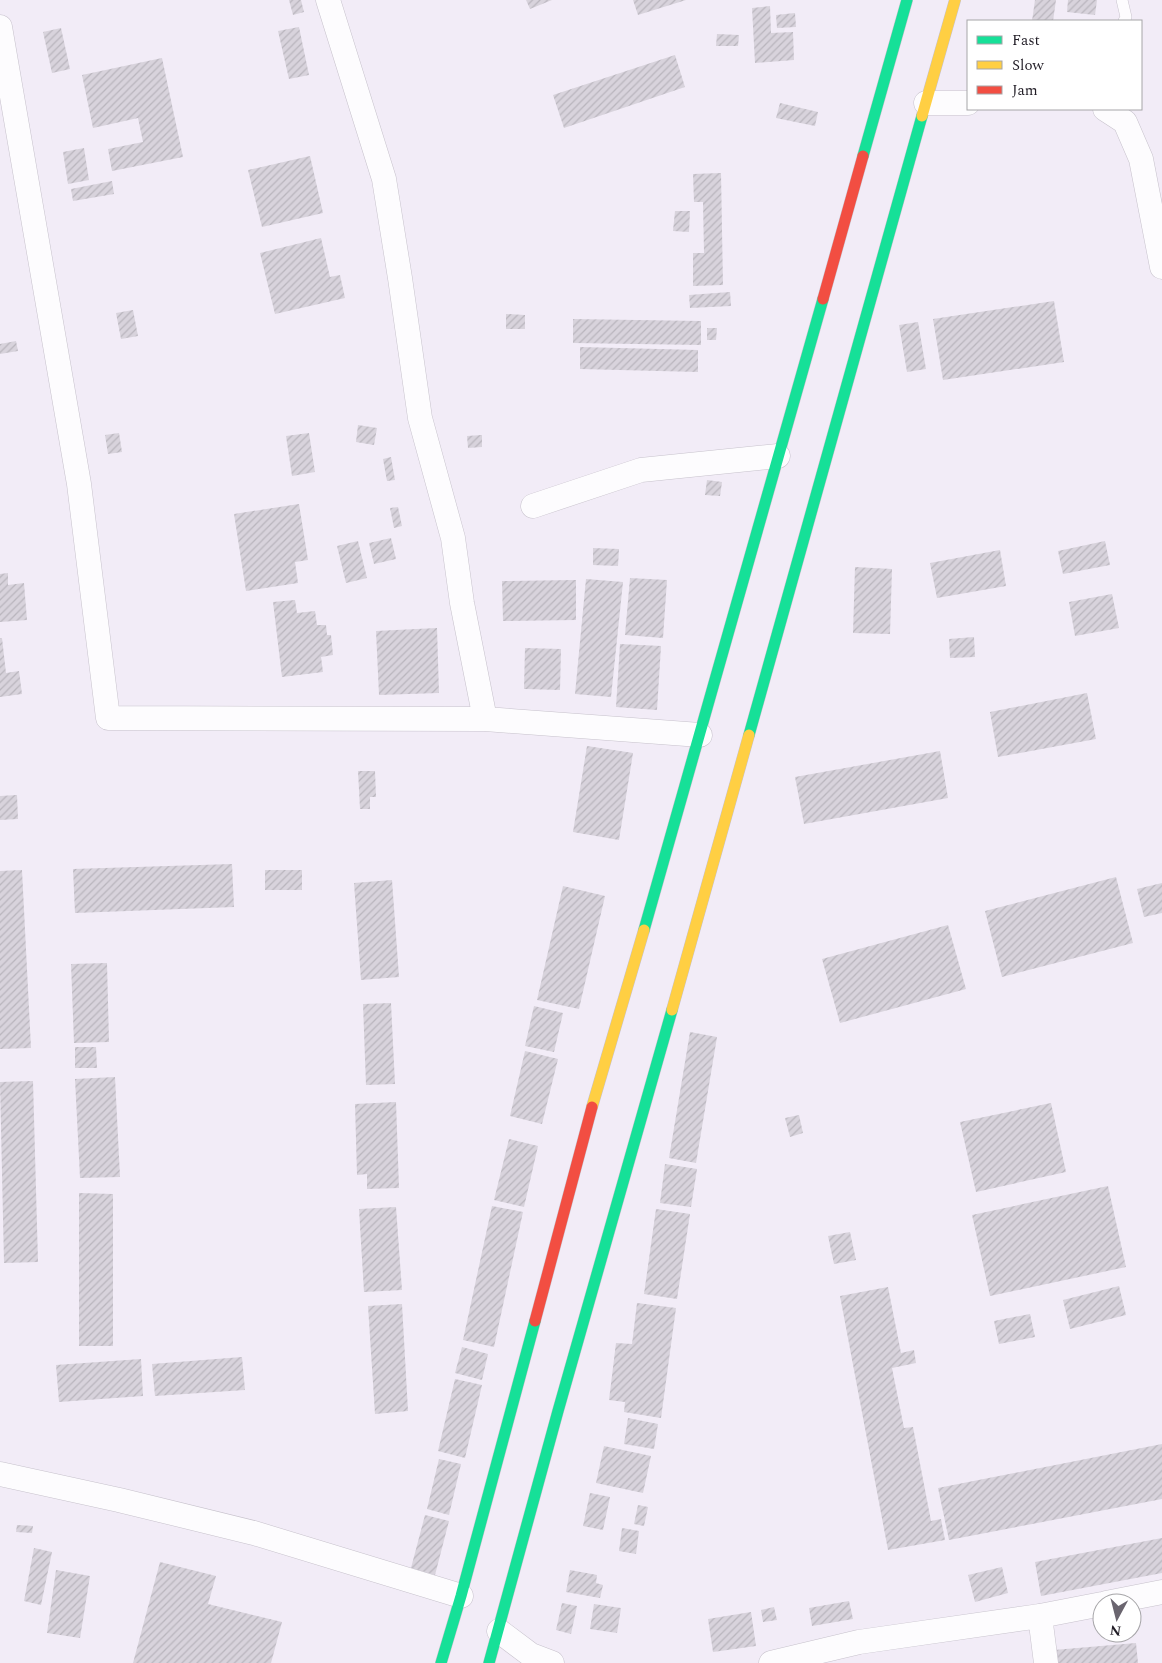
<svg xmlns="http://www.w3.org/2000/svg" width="1162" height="1663" font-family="Spectral,serif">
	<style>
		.building { fill: url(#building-hatch) }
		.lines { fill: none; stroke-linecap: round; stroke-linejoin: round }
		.lane-casing { stroke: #c7c2cc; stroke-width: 12 }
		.street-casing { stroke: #c7c2cc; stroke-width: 25 }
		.fast-casing { stroke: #c7c2cc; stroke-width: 12 }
		.slow-casing { stroke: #c7c2cc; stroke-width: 12 }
		.jam-casing { stroke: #c7c2cc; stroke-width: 12 }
		.lane { stroke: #fdfcfe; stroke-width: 11 }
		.street { stroke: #fdfcfe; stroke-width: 24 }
		.fast { stroke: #16e098; stroke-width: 11 }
		.slow { stroke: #ffcf43; stroke-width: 11 }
		.jam { stroke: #f24e42; stroke-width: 11 }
	</style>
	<defs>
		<pattern id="building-hatch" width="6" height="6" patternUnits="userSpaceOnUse" patternTransform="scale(1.25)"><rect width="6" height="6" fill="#d8d3dc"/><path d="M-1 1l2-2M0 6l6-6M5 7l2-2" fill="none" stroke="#b9b5bd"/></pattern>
	</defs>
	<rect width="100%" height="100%" fill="#f2ecf7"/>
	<!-- building -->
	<path class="building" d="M289,0H301L304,12L293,15Z
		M526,0H552L530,9Z
		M633,0H686L638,15Z
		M1035,0H1056L1053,21H1032Z
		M1068,0H1097L1095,15L1067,12Z
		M770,6L771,33L793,32L794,60L755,63L752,8Z
		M795,13L796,27L777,28L776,15Z
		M299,27L309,75L289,79L278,31Z
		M61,28L70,69L52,73L43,32Z
		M717,34L739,35L738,46H716Z
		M675,55L685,87L564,128L553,95Z
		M162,58L183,157L112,171L108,149L143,142L138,118L93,128L82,75Z
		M780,103L818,112L815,126L776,118Z
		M84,148L89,180L68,184L63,152Z
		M310,156L323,213L262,227L248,170Z
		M721,173L723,285L693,286V253H704L703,202H694L693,174Z
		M112,181L114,194L73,201L71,189Z
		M675,211H690L689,232L673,231Z
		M321,238L330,277L340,275L345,298L275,314L260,253Z
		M730,292L731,306L690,308L689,295Z
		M1054,301L1064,362L943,380L933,319Z
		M133,310L138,336L121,339L116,313Z
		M506,314L525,315V329H506Z
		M573,319L701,321V345L573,343Z
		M918,322L926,369L907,372L899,325Z
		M707,328H717L716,340H707Z
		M16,341L18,351L0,354V344Z
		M580,347L698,350V372L580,369Z
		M358,425L377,428L374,445L356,442Z
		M119,433L122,452L108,454L105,435Z
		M309,433L315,472L292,476L286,436Z
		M482,435V447L468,448L467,436Z
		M391,457L395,480L387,481L383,459Z
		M707,480L722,482L720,496L705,495Z
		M299,504L308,560L295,562L298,583L246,591L234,514Z
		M398,507L402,526L394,528L390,508Z
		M391,538L396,559L374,564L369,543Z
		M358,541L367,578L346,583L337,546Z
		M1105,541L1110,565L1063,574L1058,551Z
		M593,548L619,549L618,566L593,565Z
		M1000,550L1006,586L937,598L930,563Z
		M855,567L892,569L890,634L853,633Z
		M8,573V585L24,583L27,620L0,622V574Z
		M630,578L667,580L663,638L625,635Z
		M586,579L623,582L611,697L575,694Z
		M576,580V620L503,621L502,581Z
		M1112,594L1119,628L1075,636L1069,602Z
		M295,600L297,613L315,611L317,625H326L327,635H331L333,655L321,657L323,672L282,677L273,602Z
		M437,628L439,693L379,695L376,631Z
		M974,637L975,657L950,658L949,639Z
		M0,638H2L6,673L19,671L22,694L0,697Z
		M620,644L661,646L657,710L616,707Z
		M525,648L561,649L560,690L524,689Z
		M1087,693L1096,739L998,757L990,712Z
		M587,746L633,753L619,840L573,832Z
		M940,751L948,798L804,824L795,777Z
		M358,771H375L376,797H370V809H360Z
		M17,795L18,819L0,820V796Z
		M232,864L234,907L75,913L73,869Z
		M22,870L31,1048L0,1049V871Z
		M265,870H302V890H265Z
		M1116,877L1133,943L1002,977L985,911Z
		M392,880L399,977L361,980L354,883Z
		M1162,883V913L1144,917L1137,889Z
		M563,886L605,896L579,1009L537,1000Z
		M948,925L966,989L840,1023L822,959Z
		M107,963L109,1042L74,1043L71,964Z
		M391,1003L395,1084L366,1085L363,1004Z
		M534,1006L563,1013L554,1052L525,1046Z
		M690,1032L717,1037L696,1163L669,1158Z
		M75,1047H96L97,1068H75Z
		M525,1051L558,1059L542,1124L510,1116Z
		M115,1077L120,1177L80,1178L75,1079Z
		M33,1081L38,1262L4,1263L0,1082Z
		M396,1102L399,1188L367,1189V1174L357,1175L355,1104Z
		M1051,1103L1066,1172L976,1192L960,1122Z
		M799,1115L803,1133L790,1137L785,1118Z
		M509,1139L538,1146L524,1207L494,1200Z
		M665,1164L697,1169L691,1207L660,1203Z
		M1108,1186L1126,1267L990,1296L972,1215Z
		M79,1193L113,1194V1346H79Z
		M492,1206L523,1212L494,1347L463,1340Z
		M396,1207L402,1290L364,1292L359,1209Z
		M656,1209L690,1214L677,1299L644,1294Z
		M850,1232L856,1260L834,1264L828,1236Z
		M1119,1286L1126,1315L1070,1329L1063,1300Z
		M888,1287L901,1353L914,1350L916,1363L892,1368L904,1428L913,1427L931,1521L941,1519L945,1540L888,1550L840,1296Z
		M637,1303L676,1308L661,1418L624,1412L625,1402L609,1400L616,1343L632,1344Z
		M402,1304L408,1411L375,1414L368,1306Z
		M1030,1314L1035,1337L999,1344L994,1321Z
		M462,1347L488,1354L482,1380L455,1373Z
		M242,1357L245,1390L155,1396L152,1364Z
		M141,1359L143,1396L59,1402L56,1365Z
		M455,1379L482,1385L465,1458L438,1451Z
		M628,1418L658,1424L654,1449L624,1444Z
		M1162,1444V1499L949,1540L938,1488Z
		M604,1446L651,1456L643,1493L596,1483Z
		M439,1459L461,1464L449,1515L427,1509Z
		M590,1493L610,1497L603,1530L583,1526Z
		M638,1505L648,1507L644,1526L634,1524Z
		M425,1515L449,1521L435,1575L411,1568Z
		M17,1525L33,1526L32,1533L16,1532Z
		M622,1528L639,1531L636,1554L619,1551Z
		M1162,1538V1573L1041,1596L1035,1562Z
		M34,1548L52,1552L41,1605L24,1601Z
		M160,1562L216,1576L208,1604L282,1622L271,1663H133Z
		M1002,1567L1008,1593L975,1602L968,1575Z
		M56,1570L90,1576L80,1638L47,1633Z
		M570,1570L597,1575L596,1583L603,1585L600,1598L566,1592Z
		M849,1601L853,1619L812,1626L809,1608Z
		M562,1603L577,1606L571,1634L556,1630Z
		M594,1604L621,1608L617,1633L590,1629Z
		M774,1607L777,1620L763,1622L761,1610Z
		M751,1612L756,1646L713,1652L708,1619Z
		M1136,1643L1138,1663H1055L1054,1650Z"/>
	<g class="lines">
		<defs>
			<path id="lane" d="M1122,0L1126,17L1124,21"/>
			<path id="street" d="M328,0L384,179L400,278L420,418L453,538L462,603L485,719
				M0,27L79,484L108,718L485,719L700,735
				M926,103H968
				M1105,109L1125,122L1141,159L1162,267
				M533,506L641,470L778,456
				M0,1474L119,1500L254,1533L461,1596
				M1106,1603L1162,1592
				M1040,1616L1046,1663
				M499,1631L531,1655L552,1663
				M771,1663L859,1642L1040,1616L1102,1604"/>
			<path id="fast" d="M863,156L907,0
				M749,735L922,116
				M644,930L823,299
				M441,1663L461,1596L535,1321
				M489,1663L558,1411L672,1010"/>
			<path id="slow" d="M922,116L955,0
				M672,1010L749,735
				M592,1107L644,930"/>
			<path id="jam" d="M823,299L863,156
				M535,1321L592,1107"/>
		</defs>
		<!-- lane casing -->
		<use href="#lane" class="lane-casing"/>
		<!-- street casing -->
		<use href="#street" class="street-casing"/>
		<!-- fast casing -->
		<use href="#fast" class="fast-casing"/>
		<!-- slow casing -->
		<use href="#slow" class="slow-casing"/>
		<!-- jam casing -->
		<use href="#jam" class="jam-casing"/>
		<!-- lane -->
		<use href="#lane" class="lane"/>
		<!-- street -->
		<use href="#street" class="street"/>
		<!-- fast -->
		<use href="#fast" class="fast"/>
		<!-- slow -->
		<use href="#slow" class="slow"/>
		<!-- jam -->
		<use href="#jam" class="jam"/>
	</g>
	<!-- legend -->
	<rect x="967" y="20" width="175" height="90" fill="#ffffff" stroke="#a6a5a8"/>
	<rect x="977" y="36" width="25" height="8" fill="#16e098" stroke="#a6a5a8"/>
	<text x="1012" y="45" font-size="15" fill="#211d26">Fast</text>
	<rect x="977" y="61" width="25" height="8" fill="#ffcf43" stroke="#a6a5a8"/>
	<text x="1012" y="70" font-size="15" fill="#211d26">Slow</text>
	<rect x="977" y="86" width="25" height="8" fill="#f24e42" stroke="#a6a5a8"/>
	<text x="1012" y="95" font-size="15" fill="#211d26">Jam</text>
	<!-- north arrow -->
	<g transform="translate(1117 1618) rotate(187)"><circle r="24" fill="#ffffff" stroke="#a6a5a8"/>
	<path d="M0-4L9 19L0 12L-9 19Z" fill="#6a656f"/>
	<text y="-8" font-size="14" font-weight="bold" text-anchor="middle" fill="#211d26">N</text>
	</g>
</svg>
